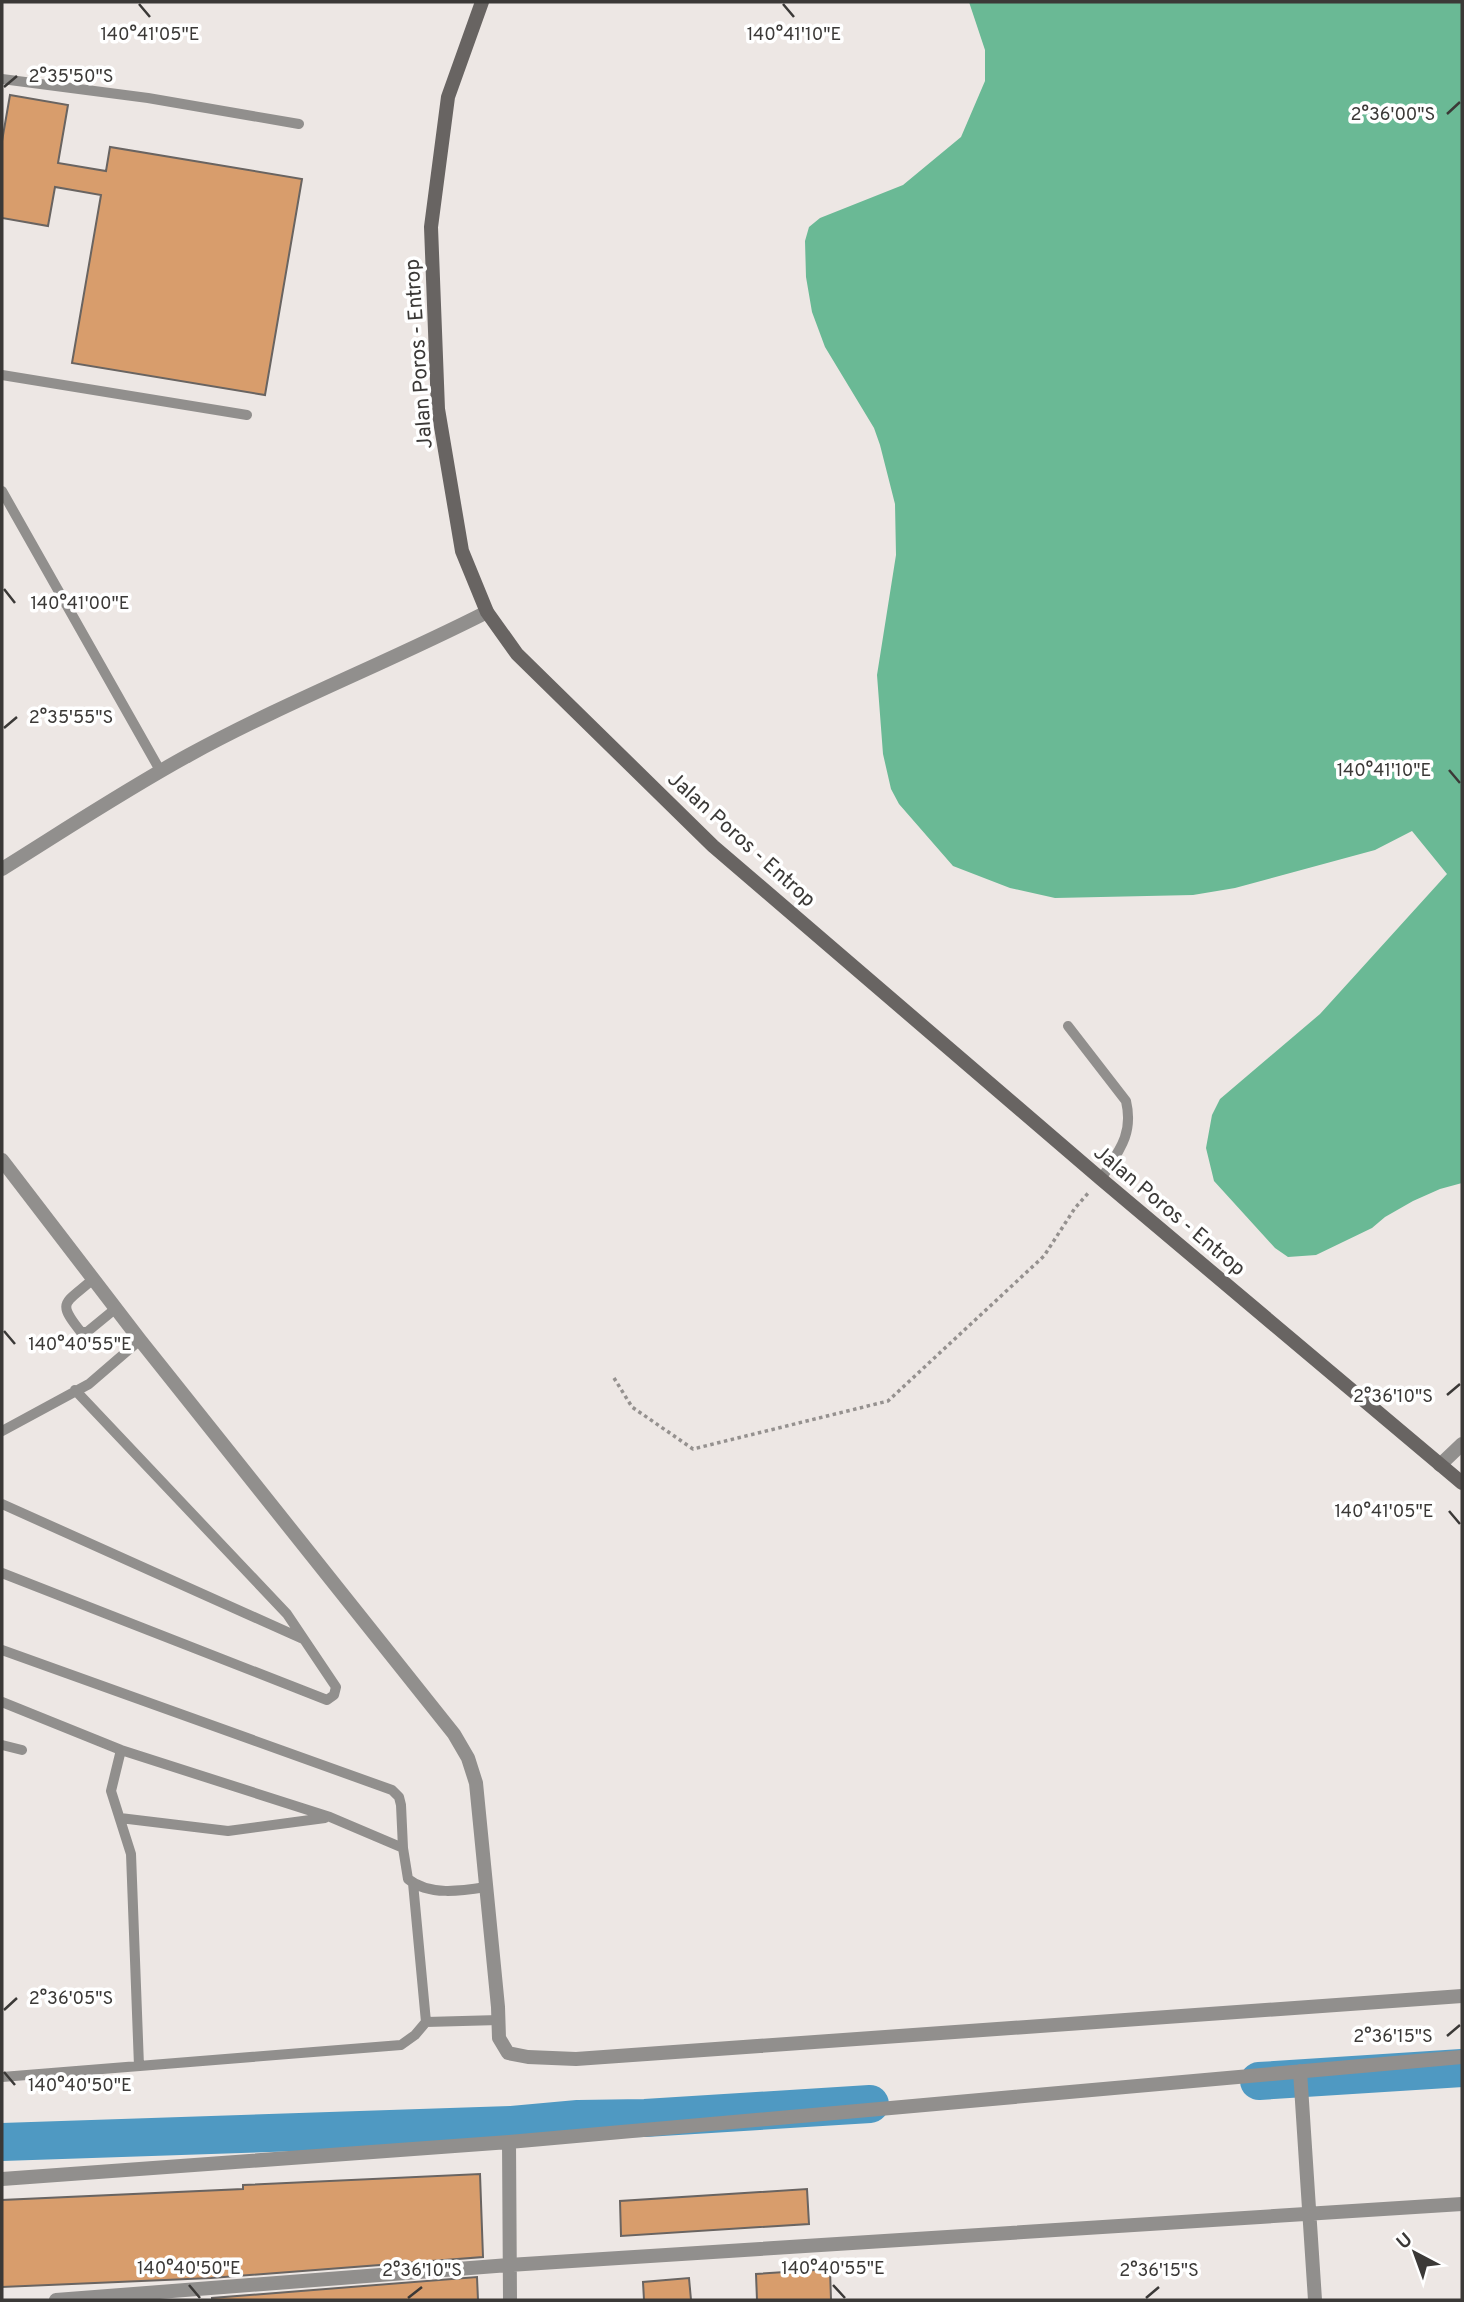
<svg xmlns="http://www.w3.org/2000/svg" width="1464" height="2302" font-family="Overpass,sans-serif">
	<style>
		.forest { fill: #6ab995 }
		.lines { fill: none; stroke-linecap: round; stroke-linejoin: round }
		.river { stroke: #4f99c2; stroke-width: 38 }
		.building { fill: #d89d6c; stroke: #696461; stroke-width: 2 }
		.path { stroke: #95918f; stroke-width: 3.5; stroke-dasharray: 3.5 3.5; stroke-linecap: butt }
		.lane { stroke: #918f8d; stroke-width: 10 }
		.street { stroke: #918f8d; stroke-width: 14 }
		.secondary { stroke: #686462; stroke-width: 14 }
		.ticks { fill: none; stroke: #3b3937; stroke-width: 2.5 }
		.labels { text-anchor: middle; stroke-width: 7; stroke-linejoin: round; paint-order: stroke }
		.street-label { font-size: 21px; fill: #3b3937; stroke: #fff }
		.ticks-label { font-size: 18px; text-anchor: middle; fill: #3b3937; stroke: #fff; stroke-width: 7; stroke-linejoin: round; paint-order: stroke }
	</style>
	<rect width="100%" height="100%" fill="#ede7e4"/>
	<!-- forest -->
	<path class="forest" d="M969,2H1462V1183L1440,1189L1413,1201L1385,1217L1372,1228L1316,1255L1288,1257L1275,1248L1214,1181L1206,1148L1212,1115L1220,1099L1320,1014L1447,874L1412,831L1375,850L1235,888L1193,895L1055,898L1010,888L953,866L899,804L891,789L883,754L877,675L896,555L895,504L880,445L874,428L825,347L812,312L806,277L805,241L809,227L820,218L903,185L961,137L985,81V50Z"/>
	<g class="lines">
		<!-- river -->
		<path class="river" d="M1259,2081L1462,2068
			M2,2142L512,2125L578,2119L645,2118L870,2104"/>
	</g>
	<!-- building -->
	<path class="building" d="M10,95L68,105L58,163L106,171L110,147L302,179L265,395L72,363L101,195L55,187L48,226L2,218V141Z
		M480,2174L483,2257L211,2278L2,2287V2200L243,2189V2185Z
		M807,2189L809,2224L621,2236L620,2201Z
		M830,2269L831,2300H757L756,2274Z
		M477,2277L478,2300H212V2298Z
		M689,2278L691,2300H644L643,2282Z"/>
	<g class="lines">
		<!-- path -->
		<path class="path" d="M614,1378L632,1407L693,1449L888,1401L1044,1256L1075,1208L1090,1191"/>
		<!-- lane -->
		<path class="lane" d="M2,79L148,98L299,124
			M2,375L247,415
			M2,491L161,772
			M1068,1026L1126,1101C1134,1135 1118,1152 1101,1179
			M92,1280C65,1304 56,1301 81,1332H87L115,1309
			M2,1431L89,1384L140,1340
			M2,1504L303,1639
			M2,1573L327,1700L334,1695L336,1687L287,1614L75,1390
			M2,1650L392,1790L399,1797L401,1805L403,1848L408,1879C429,1896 461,1891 486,1887
			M2,1702L121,1750L330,1817L403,1848
			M2,1745L22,1750
			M121,1750L111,1791L131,1854L139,2066
			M120,1818L228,1831L325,1818
			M426,2022L499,2020
			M2,2077L401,2045L415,2035L426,2022L413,1883"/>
		<!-- street -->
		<path class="street" d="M2,869C63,831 125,790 189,755C286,702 389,662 487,612
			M2,1160L140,1340L454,1734L468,1758L476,1783L498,2007L499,2038L508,2053L528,2057L576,2059L1462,1996
			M1440,1465L1462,1444
			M1300,2071L1315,2300
			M509,2142L510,2300
			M2,2179L509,2142L1462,2057
			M56,2300L509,2265L1462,2204"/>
		<!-- secondary -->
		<path class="secondary" d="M482,2L448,97L431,227L438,409L462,551L487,612L517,654L713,846L1101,1179L1462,1483"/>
	</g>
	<!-- ticks -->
	<path class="ticks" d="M139,4L150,17M783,4L794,17M4,87L17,76M1447,114L1460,102M4,589L15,603M4,728L17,717M1449,770L1460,783M4,1331L15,1344M1447,1395L1460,1384M1449,1511L1460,1524M4,2010L17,1998M1447,2036L1460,2025M4,2072L15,2085M189,2285L200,2298M833,2285L845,2298M408,2298L422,2287M1146,2298L1159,2287"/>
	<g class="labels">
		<!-- street labels -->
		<g class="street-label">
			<text transform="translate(418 354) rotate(-94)" y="7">Jalan Poros - Entrop</text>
			<text transform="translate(742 839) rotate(42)" y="7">Jalan Poros - Entrop</text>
			<text transform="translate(1170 1210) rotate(40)" y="7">Jalan Poros - Entrop</text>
		</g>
	</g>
	<g class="ticks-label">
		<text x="150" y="40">140°41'05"E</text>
		<text x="794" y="40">140°41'10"E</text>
		<text x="71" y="82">2°35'50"S</text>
		<text x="1393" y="120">2°36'00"S</text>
		<text x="80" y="609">140°41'00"E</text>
		<text x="71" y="723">2°35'55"S</text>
		<text x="1384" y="776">140°41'10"E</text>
		<text x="80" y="1350">140°40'55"E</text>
		<text x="1393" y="1402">2°36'10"S</text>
		<text x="1384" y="1517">140°41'05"E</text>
		<text x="71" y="2004">2°36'05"S</text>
		<text x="1393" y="2042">2°36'15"S</text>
		<text x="80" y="2091">140°40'50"E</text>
		<text x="189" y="2274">140°40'50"E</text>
		<text x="833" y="2274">140°40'55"E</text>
		<text x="422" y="2276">2°36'10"S</text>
		<text x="1159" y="2276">2°36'15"S</text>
	</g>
	<!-- border -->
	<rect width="1464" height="2302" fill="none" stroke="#3b3937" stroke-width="7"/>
	<!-- north arrow -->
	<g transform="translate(1415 2253) rotate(319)" stroke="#ffffff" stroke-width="5" paint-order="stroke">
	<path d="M0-5L12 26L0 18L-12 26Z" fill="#3b3937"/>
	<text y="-10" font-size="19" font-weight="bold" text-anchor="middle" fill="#3b3937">U</text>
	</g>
</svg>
